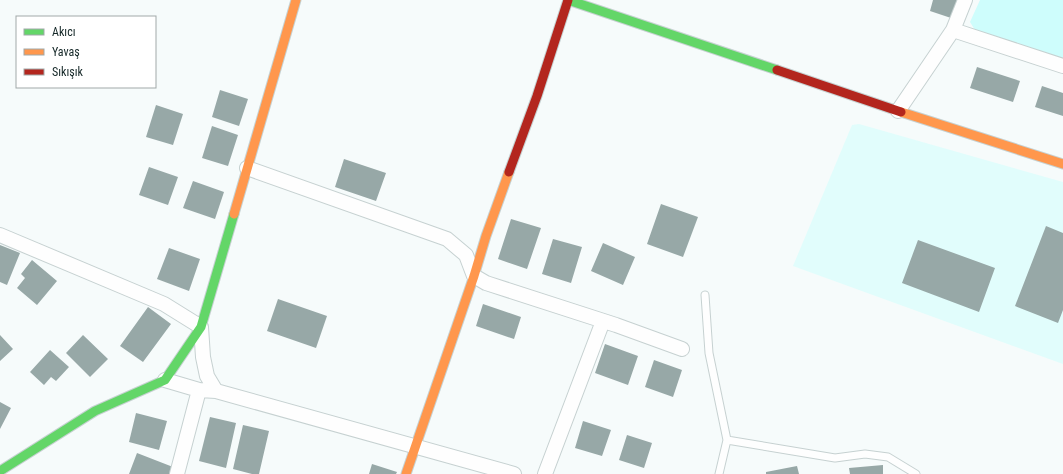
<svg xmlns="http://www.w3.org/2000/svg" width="1063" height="474" font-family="'Roboto Condensed',sans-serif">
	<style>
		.built { fill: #e1fdfc }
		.green { fill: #cefdfc }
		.building { fill: #97a8a7 }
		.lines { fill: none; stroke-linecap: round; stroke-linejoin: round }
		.lane-casing { stroke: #c6d1d1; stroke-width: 9 }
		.street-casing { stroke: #c6d1d1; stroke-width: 16 }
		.fast-casing { stroke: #c6d1d1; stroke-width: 11 }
		.slow-casing { stroke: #c6d1d1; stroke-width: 11 }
		.jam-casing { stroke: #c6d1d1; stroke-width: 11 }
		.lane { stroke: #fefefe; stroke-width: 7 }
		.street { stroke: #fefefe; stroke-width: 14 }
		.fast { stroke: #63d668; stroke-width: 9 }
		.slow { stroke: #ff974d; stroke-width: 9 }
		.jam { stroke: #b3261e; stroke-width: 9 }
	</style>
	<rect width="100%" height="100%" fill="#f6fbfb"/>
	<!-- built -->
	<path class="built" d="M859,124L1063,182V364L793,266L852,125Z"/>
	<!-- green -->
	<path class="green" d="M980,0H1063V59L975,30L970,22Z"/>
	<!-- building -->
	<path class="building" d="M933,0H957L951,18L930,11Z
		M977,67L1020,81L1013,102L970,88Z
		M1042,86L1063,93V116L1035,107Z
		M220,90L248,99L239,126L212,117Z
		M156,105L183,114L173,145L146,137Z
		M212,126L238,135L228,166L202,158Z
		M344,159L386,173L376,201L335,187Z
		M149,167L178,177L168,205L139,195Z
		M193,181L224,192L215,219L183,208Z
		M661,204L698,217L683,257L647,244Z
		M511,219L541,228L527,269L498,259Z
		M1046,226L1063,233V310L1058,323L1015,306Z
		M553,239L582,247L571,283L542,274Z
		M918,240L995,268L979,312L902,283Z
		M603,243L635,257L623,285L591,271Z
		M0,245L20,253L7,285L0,282Z
		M169,248L200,259L189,291L157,279Z
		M32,260L57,281L37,305L17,288L25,278L21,274Z
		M278,299L327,316L316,348L267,331Z
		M483,304L521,317L514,339L476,326Z
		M148,307L171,324L143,362L120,346Z
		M0,335L13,349L0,361Z
		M83,335L108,359L90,377L66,353Z
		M605,344L638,356L628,385L595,373Z
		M50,350L69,367L56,381L51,377L44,385L30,372Z
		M654,360L682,370L673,397L645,387Z
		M0,402L11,408L0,429Z
		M136,413L167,421L159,450L129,442Z
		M210,417L236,423L226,468L199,461Z
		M583,421L611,430L602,456L575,448Z
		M243,425L269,431L259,474H252L233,469Z
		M627,435L652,443L644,468L619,460Z
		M137,453L173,467L170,474H129Z
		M372,464L397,472L396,474H369Z
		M883,465V474H850L849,468Z
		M797,466L799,474H766V472Z"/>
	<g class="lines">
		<defs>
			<path id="lane" d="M705,295L709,353L727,440L719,474
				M727,440L835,458L865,454L888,457L916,474"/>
			<path id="street" d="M953,30L1063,66
				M898,111L953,30L965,0
				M247,168L447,239L466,255L474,276L486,283L616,325L682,349
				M0,235L164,304L201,327L203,357L207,376L216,391
				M165,380L199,390L216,391L514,474
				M177,474L199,390
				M545,474L603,321"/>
			<path id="fast" d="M568,0L777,70
				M0,471L95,411L165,380L201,327L234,214"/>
			<path id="slow" d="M901,112L1063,164
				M234,214L296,0
				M406,474L474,276L486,236L509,172"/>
			<path id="jam" d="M777,70L901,112
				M509,172L537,96L568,0"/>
		</defs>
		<!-- lane casing -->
		<use href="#lane" class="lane-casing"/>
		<!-- street casing -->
		<use href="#street" class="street-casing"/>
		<!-- fast casing -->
		<use href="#fast" class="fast-casing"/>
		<!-- slow casing -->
		<use href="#slow" class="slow-casing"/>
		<!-- jam casing -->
		<use href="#jam" class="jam-casing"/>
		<!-- lane -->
		<use href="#lane" class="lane"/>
		<!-- street -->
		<use href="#street" class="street"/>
		<!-- fast -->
		<use href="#fast" class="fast"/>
		<!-- slow -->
		<use href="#slow" class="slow"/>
		<!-- jam -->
		<use href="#jam" class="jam"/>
	</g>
	<!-- legend -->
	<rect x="16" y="16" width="140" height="72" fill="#ffffff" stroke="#a1a9a9"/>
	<rect x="24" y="29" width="20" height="6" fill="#63d668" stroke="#a1a9a9"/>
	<text x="52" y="36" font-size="12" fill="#142727">Akıcı</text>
	<rect x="24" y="49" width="20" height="6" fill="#ff974d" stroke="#a1a9a9"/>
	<text x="52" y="56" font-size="12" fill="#142727">Yavaş</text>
	<rect x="24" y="69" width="20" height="6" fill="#b3261e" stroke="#a1a9a9"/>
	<text x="52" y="76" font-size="12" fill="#142727">Sıkışık</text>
</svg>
